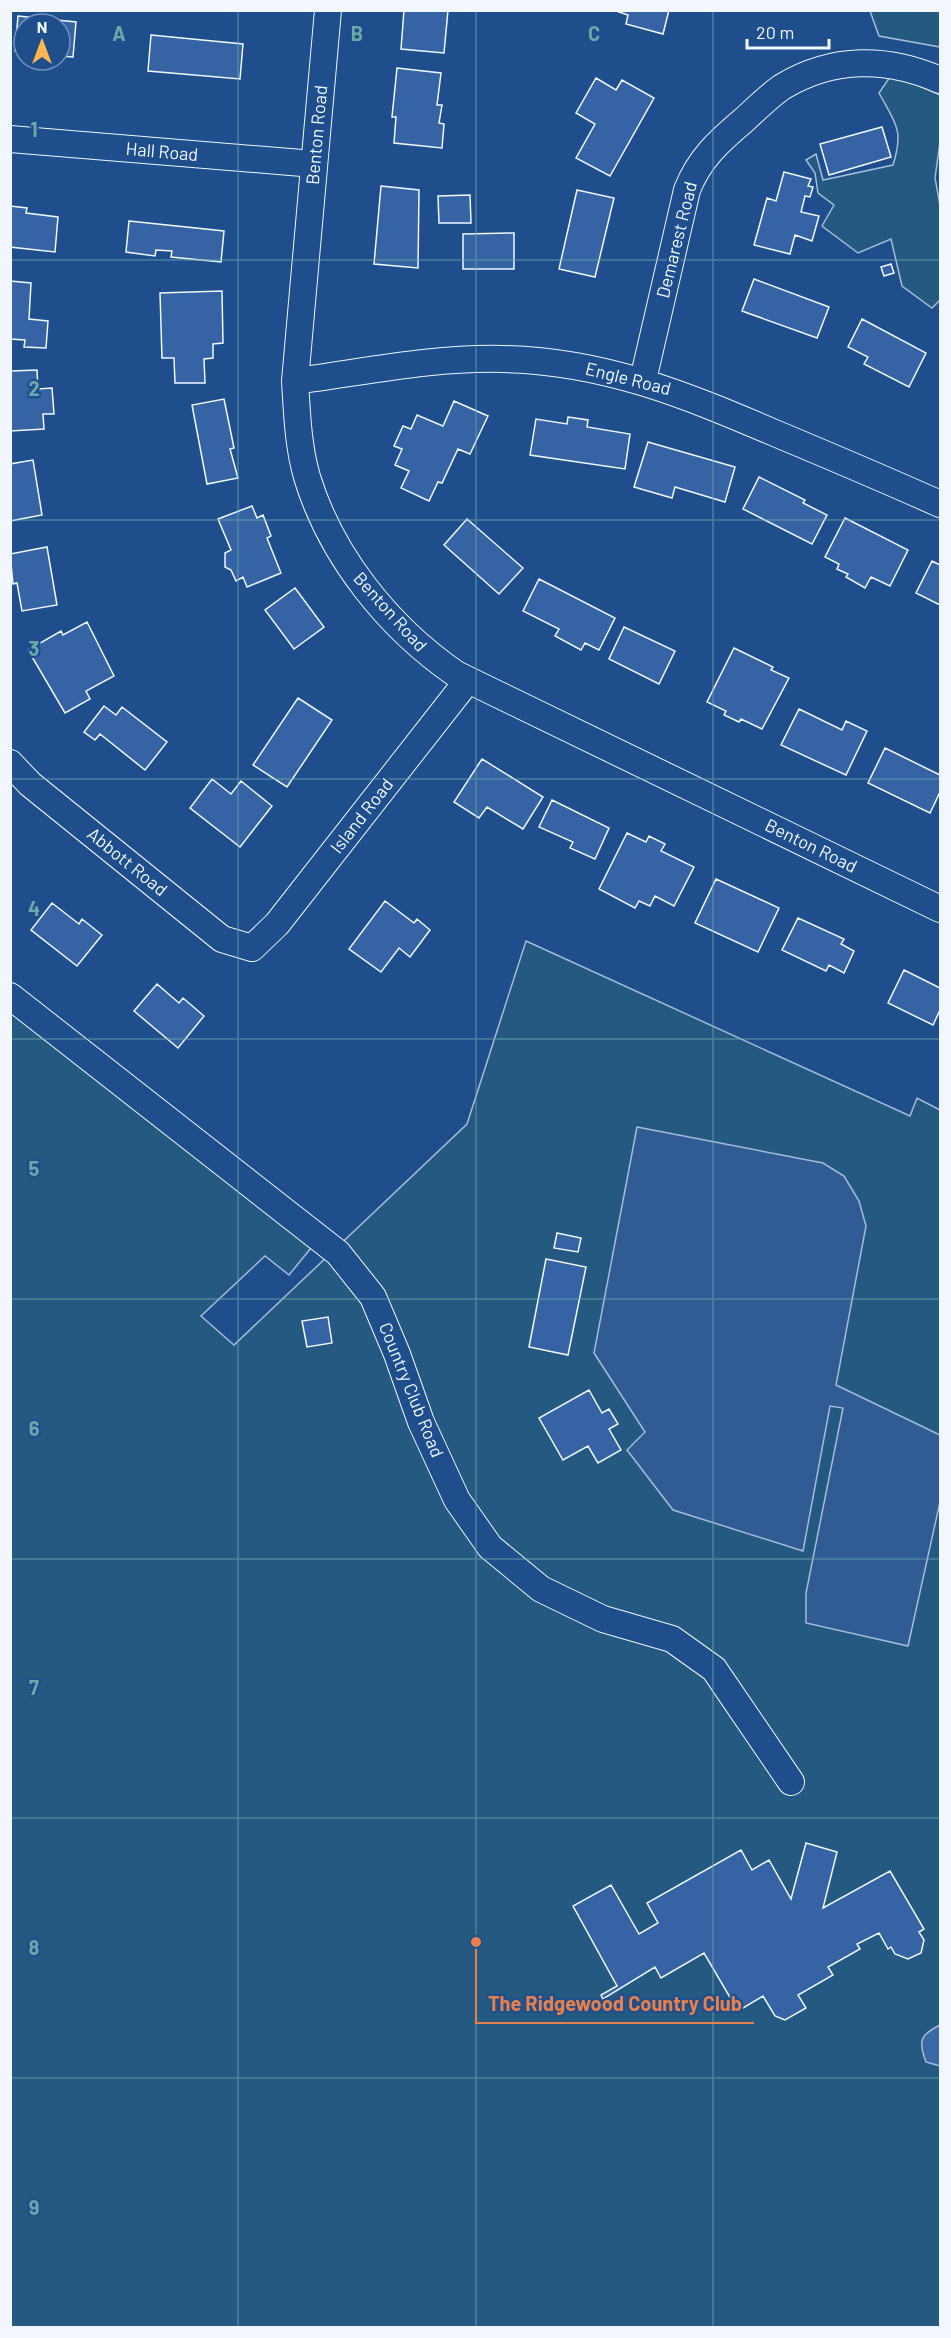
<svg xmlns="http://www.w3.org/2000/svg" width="951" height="2338" font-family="Barlow,sans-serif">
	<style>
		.green { fill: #245a82; stroke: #a8bbd7; stroke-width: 1.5 }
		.parking { fill: #305b95; stroke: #a8bbd7; stroke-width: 1.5 }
		.water { fill: #3b69a3; stroke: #a8bbd7; stroke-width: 1.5 }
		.building { fill: #3563a3; stroke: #f2f6ff; stroke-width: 1.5 }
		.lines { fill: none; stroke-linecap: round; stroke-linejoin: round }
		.minor-casing { stroke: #f2f6ff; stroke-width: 28 }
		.minor { stroke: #1f4e8c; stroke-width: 26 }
		.grid { fill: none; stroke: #6aa9a8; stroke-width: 1.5; stroke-opacity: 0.55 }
		.labels { text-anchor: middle; stroke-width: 4.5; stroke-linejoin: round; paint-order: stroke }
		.street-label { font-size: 18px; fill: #f2f6ff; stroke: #1f4e8c }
		.grid-label { font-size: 20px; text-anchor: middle; font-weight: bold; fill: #6aa9a8; stroke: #1f4e8c; stroke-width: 4.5; stroke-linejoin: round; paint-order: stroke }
		.leader { fill: none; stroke: #ea8049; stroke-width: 2 }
		.callout-dot { fill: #ea8049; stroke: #1f4e8c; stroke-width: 2 }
		.callout-label { font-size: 20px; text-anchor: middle; font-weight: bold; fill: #ea8049; stroke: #1f4e8c; stroke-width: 4.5; stroke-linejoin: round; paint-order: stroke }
	</style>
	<rect width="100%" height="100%" fill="#1f4e8c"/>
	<!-- green -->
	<path class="green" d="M870,11H940V47L879,36Z
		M892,74L940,95V142L935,178L940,205V300L932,308L902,286L891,239L858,253L822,226L834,205L818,193L815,173L806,160L816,154L823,180L893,165C904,130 896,124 879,93Z
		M526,941L910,1116L917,1098L940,1110V2327H11L10,999L315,1243L289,1275L265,1256L201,1316L234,1345L467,1124Z"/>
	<!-- parking -->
	<path class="parking" d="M637,1127L823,1163L844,1176L859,1201L866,1226L836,1385L940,1435V1502L908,1646L806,1623V1593L843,1408L830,1406L803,1551L673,1510L627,1450L645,1432L594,1353Z"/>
	<!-- water -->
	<path class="water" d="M940,2025V2066L926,2062C918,2041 920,2035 940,2025Z"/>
	<!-- building -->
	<path class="building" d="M404,10H448L444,53L401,49Z
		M669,10L663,34L626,24L628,15L616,11Z
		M18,16L76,22L73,57L60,56V24H24V52L15,51Z
		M151,35L243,44L240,79L148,71Z
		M397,68L441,73L437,105H442L439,123L444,124L442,148L394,143L396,117H392Z
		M596,78L616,90L622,80L654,98L610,176L576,158L595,124L576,113Z
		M882,127L891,157L829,175L820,144Z
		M784,172L811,179L808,186L813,187L810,197L805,196L801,212L819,216L812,241L795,235L790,254L754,245L767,198L776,201Z
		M381,186L419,190L418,268L374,264Z
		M577,190L614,198L595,277L559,269Z
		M470,195L471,223H439L438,196Z
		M10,206L27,208L26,213L58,217L55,252L10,247Z
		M129,221L224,231L221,262L171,257L172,251L156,250L155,256L126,252Z
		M514,233V269H463V234Z
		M891,264L894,273L884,276L881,267Z
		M754,279L829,307L817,338L742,311Z
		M10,281L31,283L29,319L48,321L46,348L24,347L25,340L10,339Z
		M222,291L223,343L213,344V358L204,359L205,383H175L174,358H162L160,293Z
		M862,319L926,353L909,387L864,364L868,357L848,347Z
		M37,370L38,389L52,388L54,414H43L44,429L10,431V371Z
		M224,399L234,448L230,449L238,478L207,484L192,405Z
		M454,401L488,416L470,454L458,449L442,483L438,482L429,501L401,488L409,471L395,465L402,449L394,446L403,426L411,429L417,415L443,426Z
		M568,417L588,420L587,427L630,434L625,469L530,455L536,419L567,424Z
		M648,442L735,467L725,502L675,487L672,498L634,487Z
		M33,460L42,515L10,521V464Z
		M759,477L805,500L803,503L827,515L812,544L743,509Z
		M252,506L257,518L263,515L271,536L267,538L281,573L247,587L243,577L236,581L231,570L225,567V553L231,550L218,519Z
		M845,518L908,550L890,586L871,577L865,588L846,577L848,574L837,569L839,564L825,557Z
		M467,519L523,568L499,594L444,545Z
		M47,547L57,605L22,611L17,583L13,584L10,554Z
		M932,561L940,565V605L916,593Z
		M539,579L615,618L599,650L585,643L581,650L555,636L559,629L523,611Z
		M295,588L324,627L294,649L265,610Z
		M87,622L114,676L86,691L90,699L65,713L28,650L61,631L63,635Z
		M624,627L675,651L659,684L609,659Z
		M734,648L773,667L771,670L789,678L762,729L741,719L739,722L724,715L726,711L707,702Z
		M298,698L332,720L287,787L253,765Z
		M104,706L116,715L122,707L167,742L145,770L100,734L95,740L84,732Z
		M799,709L842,730L846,721L867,731L846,775L781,745Z
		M885,748L940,775V792L930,813L868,783Z
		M482,759L543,797L523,829L487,807L479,818L454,802Z
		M212,779L231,794L241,781L272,806L240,847L190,808Z
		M552,800L609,828L595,859L570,848L573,842L539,827Z
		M627,833L646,842L649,836L665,844L661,851L694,867L674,906L655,896L650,906L639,901L635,908L599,889Z
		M716,879L779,908L758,952L695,923Z
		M385,901L414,923L417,919L430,930L410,957L399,948L381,972L349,949Z
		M52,903L79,924L82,919L102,935L77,966L31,930Z
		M798,918L844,939L841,944L854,951L844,973L829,965L826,971L782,950Z
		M904,970L940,988V1010L933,1025L888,1003Z
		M157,984L179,1003L183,998L204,1016L178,1048L134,1011Z
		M557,1233L581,1238L578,1252L554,1248Z
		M546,1259L586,1267L568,1355L529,1347Z
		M328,1317L332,1343L307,1347L302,1321Z
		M589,1390L602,1413L609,1409L618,1424L609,1429L621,1450L598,1463L588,1446L563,1460L539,1418Z
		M806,1843L837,1852L823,1908L890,1871L924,1929L919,1932L924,1940L921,1953L908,1959L895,1954L891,1947L888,1949L879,1933L857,1944L860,1949L828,1967L833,1975L798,1995L806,2008L785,2020L775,2016L763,1996L738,2011L704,1953L661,1978L655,1967L603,1999L601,1995L617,1986L573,1906L611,1885L639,1934L658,1923L647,1903L741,1850L752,1870L769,1860L791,1899Z"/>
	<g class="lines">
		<defs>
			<path id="minor" d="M328,10L295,381C297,413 298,446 307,477C331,556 388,627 456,674L940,909
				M10,139L314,164
				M643,380L687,190C699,159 719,141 744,120C756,109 769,96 782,87C833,56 888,57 940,80
				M295,381C364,372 434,357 503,359C604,361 686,395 777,434C832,457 886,480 940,504
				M10,763L30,784L222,939L252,948L277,924L468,680
				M10,996L338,1253L373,1297L397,1354L421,1422L457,1500L490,1547L541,1589L603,1619L672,1639L714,1669L791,1782"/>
		</defs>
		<!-- minor casing -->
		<use href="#minor" class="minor-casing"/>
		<!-- minor -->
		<use href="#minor" class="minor"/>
	</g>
	<!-- grid -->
	<path class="grid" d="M238,10V2328M476,10V2328M713,10V2328M10,260H940M10,520H940M10,779H940M10,1039H940M10,1299H940M10,1559H940M10,1818H940M10,2078H940"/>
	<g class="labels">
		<!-- street labels -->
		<g class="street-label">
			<text transform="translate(317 135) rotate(-85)" y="6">Benton Road</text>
			<text transform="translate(162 152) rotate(5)" y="6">Hall Road</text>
			<text transform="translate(677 240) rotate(-76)" y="6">Demarest Road</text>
			<text transform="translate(628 379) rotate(14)" y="6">Engle Road</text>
			<text transform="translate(390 612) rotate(48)" y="6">Benton Road</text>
			<text transform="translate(362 816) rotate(-52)" y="6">Island Road</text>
			<text transform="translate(811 846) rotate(26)" y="6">Benton Road</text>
			<text transform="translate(127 862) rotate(39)" y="6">Abbott Road</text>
			<text transform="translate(411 1390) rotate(68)" y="6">Country Club Road</text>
		</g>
	</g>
	<g class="grid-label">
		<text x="119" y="41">A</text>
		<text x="357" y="41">B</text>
		<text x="594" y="41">C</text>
		<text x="34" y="137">1</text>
		<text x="34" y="396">2</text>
		<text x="34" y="656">3</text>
		<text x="34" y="916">4</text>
		<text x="34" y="1176">5</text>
		<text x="34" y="1436">6</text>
		<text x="34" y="1695">7</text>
		<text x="34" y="1955">8</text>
		<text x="34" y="2215">9</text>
	</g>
	<!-- callouts -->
	<path class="leader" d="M476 1942L476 2023H754"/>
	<circle class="callout-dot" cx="476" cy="1942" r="6"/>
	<g class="callout-label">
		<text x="615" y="2011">The Ridgewood Country Club</text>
	</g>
	<!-- border -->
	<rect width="951" height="2338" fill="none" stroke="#f2f6ff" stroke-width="24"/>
	<!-- north arrow -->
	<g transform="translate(42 42)"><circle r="28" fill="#1f4e8c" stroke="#7391ba" stroke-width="1.5"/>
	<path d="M0-4.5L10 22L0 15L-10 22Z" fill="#ffb74d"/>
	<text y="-9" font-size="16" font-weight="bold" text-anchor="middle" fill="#f2f6ff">N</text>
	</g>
	<!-- scale -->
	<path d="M747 39v9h82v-9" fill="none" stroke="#f2f6ff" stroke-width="3"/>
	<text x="756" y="39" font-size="18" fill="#f2f6ff" stroke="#1f4e8c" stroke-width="4.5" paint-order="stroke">20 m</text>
</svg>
